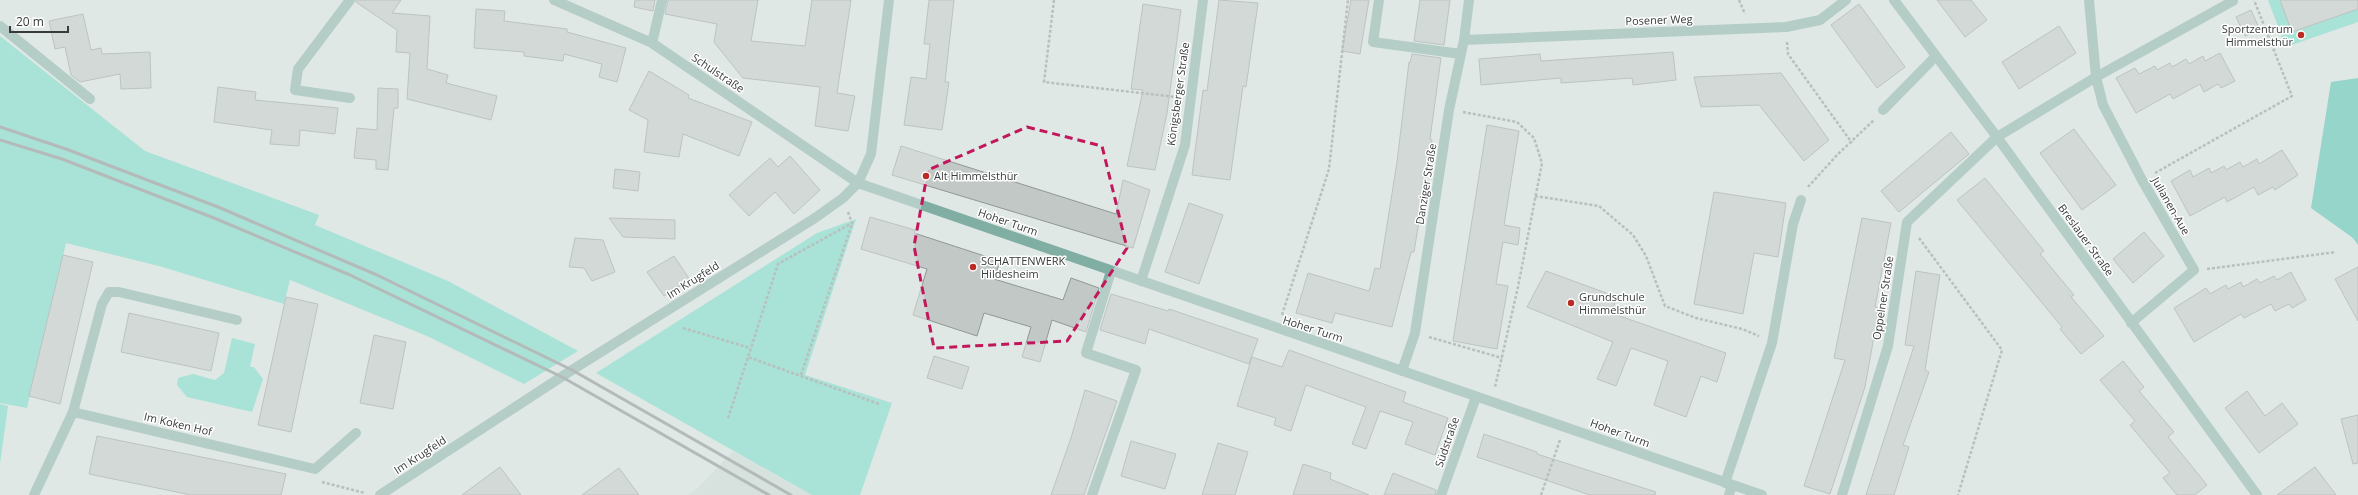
<svg xmlns="http://www.w3.org/2000/svg" width="2358" height="495" font-family="'Open Sans',sans-serif">
	<style>
		.built { fill: #ccdbd7 }
		.green { fill: #66dcc4 }
		.forest { fill: #3dbea6 }
		.building { fill: #c1c8c6; stroke: #909795 }
		.lines { fill: none; stroke-linecap: round; stroke-linejoin: round }
		.path { stroke: #898f8d; stroke-width: 2.5; stroke-dasharray: 3 2; stroke-linecap: butt }
		.minor { stroke: #80aea3; stroke-width: 10 }
		.rail { stroke: #7f8483; stroke-width: 3 }
		.marked { fill: none; stroke: #c2185b; stroke-width: 3; stroke-dasharray: 8 5; stroke-linejoin: round }
		.poi-dot { fill: #b92b24; stroke: #fff; stroke-width: 1.5 }
		.labels { text-anchor: middle; stroke-width: 3; stroke-linejoin: round; paint-order: stroke }
		.street-label { font-size: 11px; fill: #383b3a; stroke: #fff }
		.poi-label { font-size: 11px; fill: #383b3a; stroke: #fff; text-anchor: start }
	</style>
	<rect width="100%" height="100%" fill="#e0e8e6"/>
	<!-- built -->
	<path class="built" d="M733,451L812,495H688L699,487Z"/>
	<!-- green -->
	<path class="green" d="M2268,0H2358V22L2286,47Z
		M0,36L145,151L319,215L315,225L448,281L578,351L524,384L427,336L290,280L284,304L159,266L66,243L27,408L0,403Z
		M856,219L805,375L892,403L860,495H812L596,373L817,233Z
		M232,338L255,344L250,367H254L263,379L252,412L187,397L177,385L178,378L193,374L215,380L224,373Z
		M0,404L8,406L0,464Z"/>
	<!-- forest -->
	<path class="forest" d="M2358,78V245L2353,238L2311,208L2331,82Z"/>
	<!-- building -->
	<path class="building" d="M356,0H401L392,13L430,16L427,69L448,75L446,83L497,96L491,120L407,99L410,53L396,52L397,30L356,2Z
		M635,0H655L653,11L634,7Z
		M668,0H758L751,41L805,46L812,0H851L837,93L855,96L848,131L815,126L820,87L743,78L714,42L717,24L665,14Z
		M929,0H954L945,82H949L942,130L904,125L911,77L926,79L930,44H924Z
		M1219,0L1258,3L1246,87L1243,86L1230,180L1192,175L1203,90L1207,91Z
		M1351,0H1369L1360,54L1342,51Z
		M1420,0H1450L1444,45L1414,41Z
		M1937,0H1971L1987,20L1965,37Z
		M2280,0H2358V9L2292,32Z
		M1143,4L1181,10L1167,113L1155,170L1127,166L1143,90L1131,89Z
		M1859,4L1905,67L1877,88L1831,25Z
		M476,9L505,11L504,21L567,29V32L626,48L617,82L599,77L602,64L564,54L563,61L524,56V52L474,48Z
		M2251,10L2260,30L2245,36L2236,17Z
		M83,14L91,50L101,48L102,54L150,52L151,88L121,89L120,74L80,82L71,75L65,47L55,49L49,21Z
		M2059,26L2076,53L2019,89L2002,62Z
		M1673,52L1676,80L1633,85L1632,78L1561,83V78L1481,85L1479,59L1540,54L1541,61Z
		M2220,53L2235,81L2221,88L2218,84L2204,92L2200,84L2173,99L2170,94L2136,113L2116,78L2135,68L2139,74L2155,66L2157,70L2170,63L2172,67L2186,59L2189,64L2203,56L2205,61Z
		M1412,54L1441,58L1430,139L1432,140L1428,166L1414,252H1411L1392,327L1335,313L1332,323L1296,313L1308,273L1369,291L1375,268L1380,269L1397,162L1409,62L1410,63Z
		M649,71L689,95L688,98L752,122L739,156L683,134L679,157L644,152L648,120L629,110Z
		M1781,73L1829,140L1804,161L1759,105L1701,107L1694,77Z
		M218,87L256,92L255,100L338,108L335,134L300,130L299,146L270,144L272,130L214,122Z
		M378,88L398,89V108H394L388,170L376,169V160L354,158L357,128L377,130Z
		M1487,125L1519,131L1504,225L1520,228L1518,245L1503,242L1496,284L1508,286L1497,349L1453,341Z
		M2074,129L2116,185L2082,210L2040,153Z
		M1951,132L1969,154L1899,212L1881,191Z
		M901,146L1116,214L1123,180L1150,190L1133,248L892,175Z
		M2282,150L2298,175L2275,190L2273,187L2258,195L2254,187L2227,202L2225,197L2190,216L2171,181L2190,170L2193,177L2209,168L2211,173L2224,166L2226,170L2240,162L2243,167L2257,159L2259,164Z
		M790,156L820,190L794,214L775,192L749,216L729,195L770,158L778,167Z
		M615,169L640,172L638,191L613,188Z
		M1985,178L2044,251L2040,254L2074,295L2071,297L2104,336L2081,354L2060,329L2062,327L1957,200Z
		M1714,192L1786,203L1778,257L1754,253L1743,314L1694,304Z
		M1189,203L1223,215L1199,284L1165,272Z
		M870,217L915,230L914,233L1000,261L994,279L1063,300L1071,278L1099,288L1086,332L1052,320L1040,362L1022,357L1031,327L984,313L977,336L913,315L927,269L861,249Z
		M609,218L675,220V239L623,237Z
		M1862,218L1891,223L1875,307L1879,308L1865,387L1830,494L1804,486L1845,360L1834,358Z
		M2144,232L2164,256L2133,283L2113,259Z
		M575,238L603,240L615,272L592,281L584,268L569,267Z
		M63,255L93,262L60,404L29,396Z
		M674,256L690,280L664,296L647,272Z
		M2358,267V321L2335,279Z
		M1546,271L1617,297L1611,313L1726,353L1717,382L1701,376L1686,417L1654,405L1668,361L1631,348L1616,386L1597,379L1613,342L1527,307Z
		M1916,271L1940,275L1925,370L1929,372L1903,445L1909,447L1894,495H1866L1914,346L1905,345Z
		M2291,272L2306,300L2292,308L2289,304L2275,311L2271,304L2244,318L2241,314L2194,342L2174,308L2206,288L2210,294L2226,285L2228,289L2241,282L2243,287L2257,279L2260,283L2274,276L2277,280Z
		M1111,294L1168,311L1169,309L1258,339L1249,364L1149,329L1145,344L1100,330Z
		M286,297L318,304L291,432L258,425Z
		M129,313L219,333L211,371L121,352Z
		M374,335L406,342L393,409L360,403Z
		M1289,350L1406,392L1403,402L1448,418L1435,455L1405,444L1413,422L1380,411L1366,449L1352,444L1366,407L1306,385L1291,431L1274,425L1276,418L1237,406L1252,357L1282,367Z
		M934,356L969,367L962,389L927,378Z
		M2123,361L2144,387L2139,391L2174,432L2168,437L2207,485L2195,495H2177L2163,478L2170,473L2130,425L2135,421L2100,380Z
		M1085,390L1117,401L1084,495H1051L1071,438Z
		M2247,391L2265,416L2282,403L2298,424L2259,453L2225,408Z
		M2358,415V463L2353,464L2341,419Z
		M1484,434L1537,452V454L1656,492L1655,495H1590L1477,457Z
		M97,436L286,474L281,495H191L89,474Z
		M1131,441L1176,454L1165,489L1121,476Z
		M1218,443L1248,452L1235,495H1202Z
		M1303,464L1331,473L1330,479L1369,495H1293Z
		M500,467L521,495H462Z
		M2315,467L2336,495H2277Z
		M619,468L639,495H582Z
		M1393,473L1436,490L1435,495H1384Z"/>
	<g class="lines">
		<!-- path -->
		<path class="path" d="M1054,0L1044,82L1176,97
			M1739,0L1745,14
			M1787,42L1788,54L1852,143
			M1463,112L1517,122L1534,138L1542,163L1518,287L1495,387
			M2155,173L2292,96L2254,0
			M1808,187L1838,154L1874,120
			M1535,196L1599,206L1633,235L1646,256L1665,306L1696,318L1742,329L1759,336
			M848,212L852,223L778,264L748,357L879,404
			M1919,238L2002,350L1958,495
			M2207,269L2336,252
			M1282,315L1329,169L1348,0
			M683,328L750,348
			M1429,337L1502,358
			M801,375L852,224
			M728,418L748,357
			M322,482L365,493
			M1541,495L1560,440"/>
		<!-- minor -->
		<path class="minor" d="M554,0L652,43L858,183L1762,495
			M1379,0L1373,42L1461,54
			M1894,0L1997,137L2257,495
			M2089,0L2096,77L2103,105L2142,180L2194,270L2131,323
			M0,26L90,99
			M1464,40L1786,27L1820,20L1846,0
			M652,43L662,0
			M350,98L295,90L298,69L350,0
			M1883,110L1936,56
			M1141,281L1185,145L1203,0
			M1402,371L1415,333L1449,110L1464,40L1469,0
			M73,412L102,304L109,292H119L237,320
			M1725,483L1772,343L1793,224L1801,200
			M34,495L73,412L315,469L356,433
			M380,495L572,370L815,218L843,198L858,183L871,154L889,0
			M1092,495L1136,370L1086,353L1111,271
			M1441,495L1476,397
			M1729,495L1732,485
			M1842,495L1888,346L1907,222L1997,137L2096,77L2233,1"/>
		<!-- rail -->
		<path class="rail" d="M0,127L66,149L218,207L377,275L572,370L791,495
			M0,140L62,159L214,218L350,275L562,377L769,495"/>
	</g>
	<!-- marked area -->
	<path d="M0 0H2358V495H0ZM1027,127L1102,146L1127,248L1067,341L934,348L914,246L928,170Z" fill="#e0e8e6" fill-opacity=".55" fill-rule="evenodd"/>
	<path class="marked" d="M1027,127L1102,146L1127,248L1067,341L934,348L914,246L928,170Z"/>
	<!-- markers -->
	<g class="poi-dot">
		<circle cx="2301" cy="35" r="4"/>
		<circle cx="926" cy="176" r="4"/>
		<circle cx="973" cy="267" r="4"/>
		<circle cx="1571" cy="303" r="4"/>
	</g>
	<g class="labels">
		<!-- street labels -->
		<g class="street-label">
			<text transform="translate(1659 20) rotate(-2)" y="4">Posener Weg</text>
			<text transform="translate(718 73) rotate(34)" y="4">Schulstraße</text>
			<text transform="translate(1178 94) rotate(-82)" y="4">Königsberger Straße</text>
			<text transform="translate(1426 184) rotate(-81)" y="4">Danziger Straße</text>
			<text transform="translate(2171 206) rotate(60)" y="4">Julianen-Aue</text>
			<text transform="translate(1008 222) rotate(19)" y="4">Hoher Turm</text>
			<text transform="translate(2086 240) rotate(54)" y="4">Breslauer Straße</text>
			<text transform="translate(693 280) rotate(-32)" y="4">Im Krugfeld</text>
			<text transform="translate(1883 298) rotate(-81)" y="4">Oppelner Straße</text>
			<text transform="translate(1313 329) rotate(18)" y="4">Hoher Turm</text>
			<text transform="translate(178 424) rotate(13)" y="4">Im Koken Hof</text>
			<text transform="translate(1620 433) rotate(20)" y="4">Hoher Turm</text>
			<text transform="translate(1447 442) rotate(-71)" y="4">Südstraße</text>
			<text transform="translate(420 455) rotate(-33)" y="4">Im Krugfeld</text>
		</g>
		<!-- poi labels -->
		<g class="poi-label">
			<text x="2293" y="33" text-anchor="end">Sportzentrum<tspan x="2293" dy="13">Himmelsthür</tspan></text>
			<text x="934" y="180">Alt Himmelsthür</text>
			<text x="981" y="265">SCHATTENWERK<tspan x="981" dy="13">Hildesheim</tspan></text>
			<text x="1579" y="301">Grundschule<tspan x="1579" dy="13">Himmelsthür</tspan></text>
		</g>
	</g>
	<!-- scale -->
	<path d="M10 26v6h58v-6" fill="none" stroke="#383b3a" stroke-width="2"/>
	<text x="16" y="26" font-size="12" fill="#383b3a" stroke="#ffffff" stroke-width="3" paint-order="stroke">20 m</text>
</svg>
